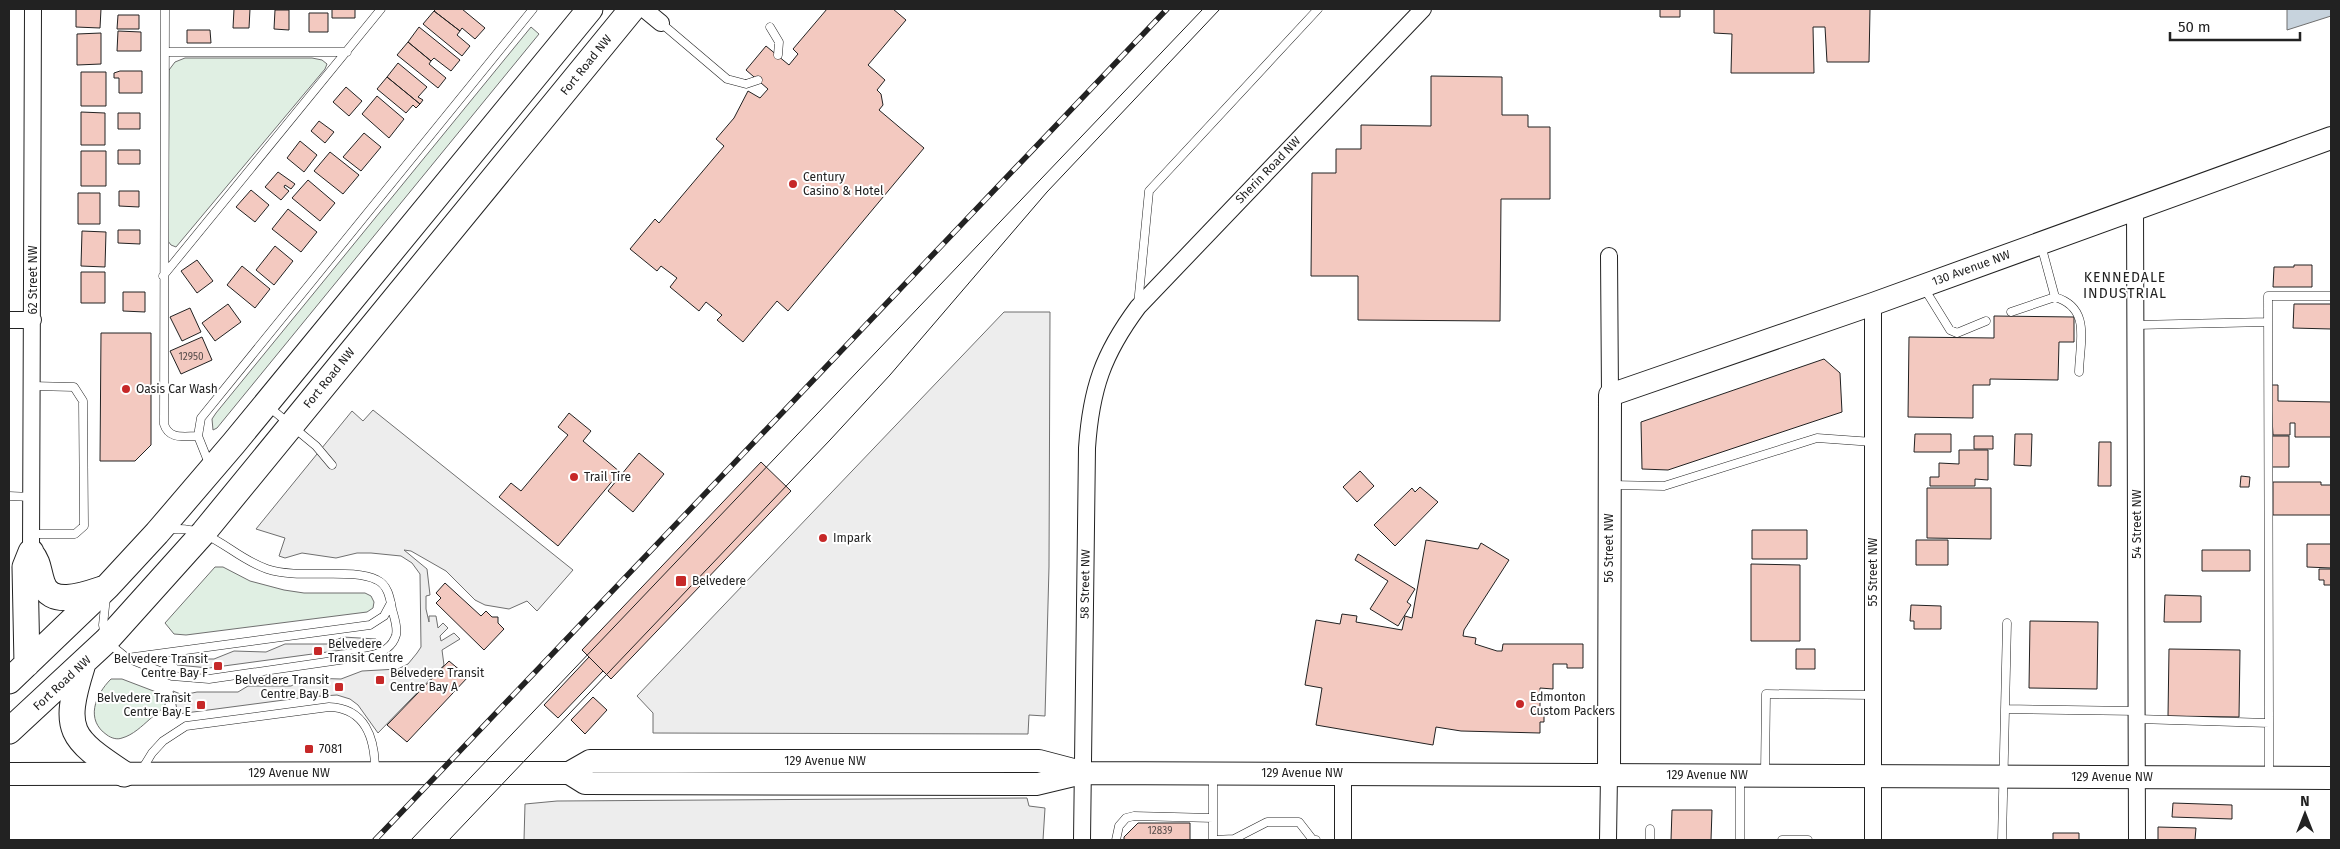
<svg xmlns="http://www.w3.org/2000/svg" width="2340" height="849" font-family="'Fira Sans',sans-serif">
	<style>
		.green { fill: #e0efe3; stroke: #6f6f6f }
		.parking { fill: #ededed; stroke: #6f6f6f }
		.water { fill: #c7d3dd; stroke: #6f6f6f }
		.building { fill: #f3c9c0; stroke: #222 }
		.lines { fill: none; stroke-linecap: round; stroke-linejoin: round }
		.lane-casing { stroke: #222; stroke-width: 9 }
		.street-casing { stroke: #222; stroke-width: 18 }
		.secondary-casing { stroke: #222; stroke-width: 24 }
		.primary-casing { stroke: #222; stroke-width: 27 }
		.lane { stroke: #fff; stroke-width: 8 }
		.street { stroke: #fff; stroke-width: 16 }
		.secondary { stroke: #fff; stroke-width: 22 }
		.primary { stroke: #fff; stroke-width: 25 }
		.tram { stroke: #222; stroke-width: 1 }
		.rail-casing { stroke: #222; stroke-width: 5.5 }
		.rail { stroke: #fff; stroke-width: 4; stroke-dasharray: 11; stroke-linecap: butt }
		.poi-dot { fill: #c62828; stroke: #fff; stroke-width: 2 }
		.labels { text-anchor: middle; stroke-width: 4; stroke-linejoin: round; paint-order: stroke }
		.number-label { font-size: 10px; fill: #564c4a }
		.street-label { font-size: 12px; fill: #222; stroke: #fff }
		.poi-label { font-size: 12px; fill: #222; stroke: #fff; text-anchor: start }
		.neighbourhood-label { font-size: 14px; letter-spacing: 1px; fill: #222; stroke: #fff }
	</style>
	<rect width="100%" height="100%" fill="#fff"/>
	<!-- green -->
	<path class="green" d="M531,27L539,34L217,428L213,430L212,419L216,413Z
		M185,58H312L322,60L327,64L325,69L176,247L171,245L168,241L169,70L175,62Z
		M215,567H223L250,581L284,590L304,593H365L371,596L374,602L373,608L367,612L186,635L174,634L165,623Z
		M111,679H122L164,695L167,699C165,709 158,712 150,719C142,726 133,735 122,738C117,740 111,738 107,735C85,720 95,695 111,679Z"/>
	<!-- parking -->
	<path class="parking" d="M1004,312H1050L1049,567L1045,716L1029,715L1028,734L653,733V713L637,696Z
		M373,410L573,570L537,611L527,601L509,609L485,605L475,600L446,571L411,551L404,550L427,569L430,595L426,596V609L429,622V616H436L438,628L443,623L448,628L440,636L441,641L454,633L460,639L442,650L444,665L378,733L358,705L350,699L337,695L307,697L178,714L173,691L183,695L197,692H238L248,686H291L306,678L341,679L362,671L398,669L408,664L417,653L421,647L420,574L412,563L401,556L371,553H357L336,558L302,553L285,558L279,556L285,538L256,529L352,411L363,421Z
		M343,637L376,639L379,645L209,668L177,665V661L180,659H214L234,651L266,652L285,644H327Z
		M1027,798L1029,806L1045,808L1043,840H524L525,804L557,801Z"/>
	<!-- water -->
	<path class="water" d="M2287,9H2331V16L2287,30Z"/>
	<!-- building -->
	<path class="building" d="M76,9H101L100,28L76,27Z
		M234,9H250L249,28H233Z
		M332,9H355V18H332Z
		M436,9H462L485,28L475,39L462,28L460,31L434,11Z
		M827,9H893L906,20L868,65L885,80L877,90L881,94L883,105L879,110L924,148L788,311L777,301L743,342L717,320L722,315L706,302L699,311L670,287L677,278L661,266L657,271L630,249L655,219L659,223L724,146L716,139L734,118L748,91L760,98L768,89L746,70L766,46L789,65L798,54L793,49Z
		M1660,9H1680V17H1660Z
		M1714,9H1870L1869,62H1827L1825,27H1813L1814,73H1731L1732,34L1714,33Z
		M275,10H289V30L274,29Z
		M434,11L460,31L457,35L470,46L462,56L423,24Z
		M309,13H328V32H309Z
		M118,15H139V29H117Z
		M419,27L460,60L451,71L434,58L431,61L408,42Z
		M187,30H210L211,43H187Z
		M118,31L141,32V51H117Z
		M101,33V64L77,65V34Z
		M408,42L431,61L429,64L446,78L438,88L397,55Z
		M398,63L427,87L418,97L423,100L420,104L387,77Z
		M120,71H142V93H119V78H114V73Z
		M81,72H106V106H81Z
		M1431,76L1502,77V115H1528V127H1550V199H1501L1500,321L1358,320V276H1311L1312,173H1336V149H1361V125L1431,126Z
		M387,77L420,104L416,108L413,105L406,113L377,89Z
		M346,87L362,101L349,116L333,102Z
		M377,96L404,119L389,138L362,114Z
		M81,112L105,113V145H81Z
		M118,113H140V129H118Z
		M319,121L334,132L325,143L311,131Z
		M364,133L381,147L361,171L343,157Z
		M300,141L317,155L304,172L287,158Z
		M118,150H140V164H118Z
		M81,151H106V186H81Z
		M330,152L359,175L343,194L314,171Z
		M278,172L295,184L291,189L285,185L284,187L289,191L281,200L265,187Z
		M308,180L335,203L320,221L292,198Z
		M251,190L269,205L255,222L236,207Z
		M119,191H139V207L119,206Z
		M78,193H100V224H78Z
		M288,209L317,232L301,252L272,229Z
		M118,230H140V244L118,243Z
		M82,231L106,232L105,267L81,266Z
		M275,246L293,261L274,285L256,270Z
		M197,260L213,281L197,293L181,271Z
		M2294,265H2312V287H2273L2274,267H2294Z
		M242,266L270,289L255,308L227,285Z
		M81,272H105V303H81Z
		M123,292H145V312L123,311Z
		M228,304L241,322L215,341L202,323Z
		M2294,304H2331V329L2293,328Z
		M190,308L201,332L182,341L170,317Z
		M1994,316L2074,317V342H2059L2058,380L1990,379V385H1973V418L1908,417L1909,337L1994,338Z
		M101,333H151V445L135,461H100Z
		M202,337L212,360L181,374L170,351Z
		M1824,359L1840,373L1842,412L1668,470L1642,469L1641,422Z
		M2270,385H2278V401L2331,402V437H2295V423H2290V435H2273Z
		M569,413L591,431L583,441L620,472L558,546L499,497L511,483L521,491L568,435L558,427Z
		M1915,434H1951V452H1914Z
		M2015,434H2032L2031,466L2014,465Z
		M1974,436H1993V449H1974Z
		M2271,436H2289V467H2271Z
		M2099,442H2111V486H2098Z
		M1959,450H1988V480L1975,479V486H1930V477H1939V463L1959,464Z
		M639,453L664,474L633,512L608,491Z
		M761,462L791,491L611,679L582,650Z
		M1360,471L1374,486L1357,502L1343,487Z
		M2241,476L2250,477L2249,487H2240Z
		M2273,482H2321V485H2331V515H2273Z
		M1420,487L1438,502L1395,546L1374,525L1412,488L1415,492Z
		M1927,488H1991V539L1927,538Z
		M1752,530H1807V559H1752Z
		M1426,540L1478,549L1481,543L1509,560L1464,630L1463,636L1476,638L1475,644L1497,651H1502L1503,644H1583V668H1567V664H1553V689L1540,688V709H1544V722H1540V733L1461,731L1436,727L1433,745L1316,725L1322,688L1305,685L1316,620L1340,624L1342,614L1357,616L1356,622L1402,630L1405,616L1412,618Z
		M1916,540H1948V565H1916Z
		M2307,544H2331V568L2307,567Z
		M2202,550H2250V571H2202Z
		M1358,554L1415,589L1407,602L1411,605L1398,626L1370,609L1388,581L1355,560Z
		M1751,564L1800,565V641H1751Z
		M2319,569H2331V585H2324V580H2319Z
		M445,583L481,616L486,611L492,617H498V623L504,629L484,650L436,603L441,598L436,593Z
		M2165,595L2201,596V622H2164Z
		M1911,605L1941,606V629H1914V621H1910Z
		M2030,621L2098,622L2097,689L2029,688Z
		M1796,649H1815V669H1796Z
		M2169,649L2240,650L2239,717L2168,716Z
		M589,657L603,671L558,718L544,705Z
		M449,661L468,677L407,742L387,725Z
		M593,697L607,710L585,734L571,720Z
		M2173,803L2232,805V819L2172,817Z
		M1672,810H1712L1711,840H1671Z
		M1138,823H1190V840H1124V837Z
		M2158,827L2196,828L2195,840H2158Z
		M2053,833H2079V840H2053Z"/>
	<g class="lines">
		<defs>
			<path id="lane" d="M165,9L164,424C169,440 184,436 198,436
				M661,23L727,79L746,84L758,80
				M770,27L779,42L778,55
				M166,52H347
				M163,276L381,9
				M1924,288L1950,330L1957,333L1986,321
				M2055,297C2091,308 2080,340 2079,372
				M1138,305L1149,191L1318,9
				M2011,312L2055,297L2041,245
				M2136,325L2267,322
				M269,407L316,446L332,465
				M210,466L198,436L201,418L533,9
				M1612,485L1664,486L1817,438L1873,442
				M9,496L32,497
				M32,534H75L84,526L83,401L74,387L32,386
				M106,597L103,625L106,641L127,658L172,676L209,679L367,656C379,654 392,649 396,635C398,627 394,617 392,609C390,598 388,585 377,580C353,567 299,580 267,569C229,556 211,523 167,530
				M127,658L370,625L384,616L391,603
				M2005,709L2137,711
				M2137,719L2269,723V776
				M2269,723L2268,296H2331
				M141,771L152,753L163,741L186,726L329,707C365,708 375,738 375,770
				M1765,773L1766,694L1873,695
				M1213,775V840
				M1740,777V840
				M1650,829V840
				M1116,840L1119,826L1126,818L1134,816L1213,818
				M1213,840L1234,839L1267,822H1299L1313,840H1316
				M1782,840H1808
				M2002,840L2007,623"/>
			<path id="street" d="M644,9L661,23
				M2135,208L2137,840
				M1609,256L1610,395
				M1873,304V840
				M9,320H33
				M31,552L33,9
				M1343,774V840
				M1082,840L1087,448C1091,389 1103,354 1138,307L1423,9
				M1608,840L1609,775"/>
			<path id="secondary" d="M569,773L585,783L1036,784L1082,773L2331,778
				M9,774L569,773L590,761H1039L1081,772
				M1609,775L1610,395L1873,304L2331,138"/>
			<path id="primary" d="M31,553C39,563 38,570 42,582C50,609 87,594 105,588
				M27,664L25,567L31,552
				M82,667C62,731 70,738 124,774
				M9,681L107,587L157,533L234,443L590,9
				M9,731L106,641L204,532L632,9"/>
		</defs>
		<!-- lane casing -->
		<use href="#lane" class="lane-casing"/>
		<!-- street casing -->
		<use href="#street" class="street-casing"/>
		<!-- secondary casing -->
		<use href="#secondary" class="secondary-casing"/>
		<!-- primary casing -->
		<use href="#primary" class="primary-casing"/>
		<!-- lane -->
		<use href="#lane" class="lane"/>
		<!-- street -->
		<use href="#street" class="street"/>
		<!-- secondary -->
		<use href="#secondary" class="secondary"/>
		<!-- primary -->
		<use href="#primary" class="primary"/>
		<!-- tram -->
		<path class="tram" d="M411,840L1203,9
			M449,840L830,440L890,375L1047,192L1220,9"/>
		<defs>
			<path id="rail" d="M375,840L1167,9"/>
		</defs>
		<!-- rail casing -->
		<use href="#rail" class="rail-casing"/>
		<!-- rail -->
		<use href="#rail" class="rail"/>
	</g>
	<!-- markers -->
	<g class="poi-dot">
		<circle cx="793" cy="184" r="5"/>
		<circle cx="126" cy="389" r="5"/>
		<circle cx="574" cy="477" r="5"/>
		<circle cx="823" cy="538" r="5"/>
		<rect x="675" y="575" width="12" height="12" rx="2.5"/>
		<rect x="313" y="646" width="10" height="10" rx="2.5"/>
		<rect x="213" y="661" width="10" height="10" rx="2.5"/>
		<rect x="375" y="675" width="10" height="10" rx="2.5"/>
		<rect x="334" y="682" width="10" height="10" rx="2.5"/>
		<circle cx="1520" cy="704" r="5"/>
		<rect x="196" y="700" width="10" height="10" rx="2.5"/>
		<rect x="304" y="744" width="10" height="10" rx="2.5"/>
	</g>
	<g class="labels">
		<!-- number labels -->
		<g class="number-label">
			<text x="191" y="360">12950</text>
			<text x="1160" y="834">12839</text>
		</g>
		<!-- street labels -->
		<g class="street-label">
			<text transform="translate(586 65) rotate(-51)" y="4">Fort Road NW</text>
			<text transform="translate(1268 170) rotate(-46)" y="4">Sherin Road NW</text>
			<text transform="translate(1971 268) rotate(-20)" y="4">130 Avenue NW</text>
			<text transform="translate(33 280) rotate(-90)" y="4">62 Street NW</text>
			<text transform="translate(329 378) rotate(-51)" y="4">Fort Road NW</text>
			<text transform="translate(2137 524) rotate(-90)" y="4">54 Street NW</text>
			<text transform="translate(1609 548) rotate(-90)" y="4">56 Street NW</text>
			<text transform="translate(1873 572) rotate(-90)" y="4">55 Street NW</text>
			<text transform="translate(1085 584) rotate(-89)" y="4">58 Street NW</text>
			<text transform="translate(62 683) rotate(-43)" y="4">Fort Road NW</text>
			<text x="825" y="765">129 Avenue NW</text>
			<text x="289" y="777">129 Avenue NW</text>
			<text x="1302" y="777">129 Avenue NW</text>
			<text x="1707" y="779">129 Avenue NW</text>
			<text x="2112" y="781">129 Avenue NW</text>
		</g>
		<!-- poi labels -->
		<g class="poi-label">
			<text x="803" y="181">Century<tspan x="803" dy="14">Casino &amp; Hotel</tspan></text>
			<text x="136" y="393">Oasis Car Wash</text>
			<text x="584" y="481">Trail Tire</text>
			<text x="833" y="542">Impark</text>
			<text x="692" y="585">Belvedere</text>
			<text x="328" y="648">Belvedere<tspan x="328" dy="14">Transit Centre</tspan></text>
			<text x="208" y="663" text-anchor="end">Belvedere Transit<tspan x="208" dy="14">Centre Bay F</tspan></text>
			<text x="390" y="677">Belvedere Transit<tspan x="390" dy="14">Centre Bay A</tspan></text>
			<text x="329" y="684" text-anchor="end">Belvedere Transit<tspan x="329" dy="14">Centre Bay B</tspan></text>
			<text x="1530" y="701">Edmonton<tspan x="1530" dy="14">Custom Packers</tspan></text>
			<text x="191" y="702" text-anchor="end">Belvedere Transit<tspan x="191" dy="14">Centre Bay E</tspan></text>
			<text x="319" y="753">7081</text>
		</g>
		<!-- neighbourhood labels -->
		<g class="neighbourhood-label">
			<text x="2125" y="282">KENNEDALE<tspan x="2125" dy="16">INDUSTRIAL</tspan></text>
		</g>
	</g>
	<!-- border -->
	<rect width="2340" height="849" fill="none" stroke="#222222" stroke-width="20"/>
	<!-- north arrow -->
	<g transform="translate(2305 814)" stroke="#ffffff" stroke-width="4" paint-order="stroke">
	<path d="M0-4L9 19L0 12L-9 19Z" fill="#222222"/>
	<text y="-8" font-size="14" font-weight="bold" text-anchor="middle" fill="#222222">N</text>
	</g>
	<!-- scale -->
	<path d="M2170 32v8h130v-8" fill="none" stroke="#222222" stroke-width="2.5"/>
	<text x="2178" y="32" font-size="15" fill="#222222" stroke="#ffffff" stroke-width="4" paint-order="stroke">50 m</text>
</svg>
